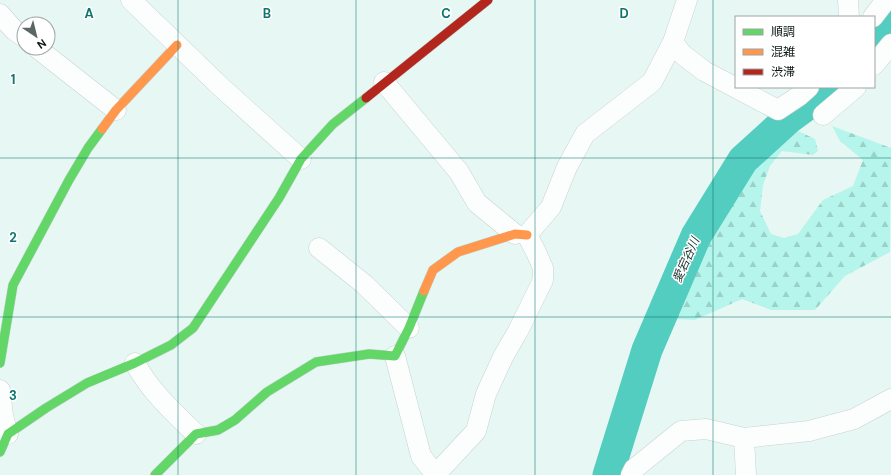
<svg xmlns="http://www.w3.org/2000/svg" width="891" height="475" font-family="'DM Sans','Noto Sans JP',sans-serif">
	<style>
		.forest { fill: url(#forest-firs) }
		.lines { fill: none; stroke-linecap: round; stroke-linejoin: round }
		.river { stroke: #53cdbf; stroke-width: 31 }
		.street-casing { stroke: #c6d3d0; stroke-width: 21 }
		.fast-casing { stroke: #c6d3d0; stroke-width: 10 }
		.slow-casing { stroke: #c6d3d0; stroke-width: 10 }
		.jam-casing { stroke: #c6d3d0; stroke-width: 10 }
		.street { stroke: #fbfefd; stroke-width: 20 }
		.fast { stroke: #63d668; stroke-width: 9 }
		.slow { stroke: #ff974d; stroke-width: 9 }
		.jam { stroke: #b3261e; stroke-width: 9 }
		.grid { fill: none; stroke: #0f766e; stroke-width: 1; stroke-opacity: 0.55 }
		.labels { text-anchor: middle; stroke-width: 3; stroke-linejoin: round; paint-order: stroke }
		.water-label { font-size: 12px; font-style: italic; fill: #1b332f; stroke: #fff }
		.grid-label { font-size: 13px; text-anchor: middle; font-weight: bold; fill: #0f766e; stroke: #fff; stroke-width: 3; stroke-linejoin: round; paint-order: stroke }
	</style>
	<defs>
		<pattern id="forest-firs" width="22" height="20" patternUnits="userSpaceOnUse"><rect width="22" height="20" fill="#b5f5eb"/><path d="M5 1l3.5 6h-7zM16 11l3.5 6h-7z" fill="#9ad1c9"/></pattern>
	</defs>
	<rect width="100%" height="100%" fill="#e7f8f4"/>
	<!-- forest -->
	<path class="forest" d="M832,126L891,148L890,252L845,276L815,310H771L742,299L695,320L676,319L726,199L766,149L790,127L815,139L818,151L813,155L782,151L770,166L763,185L760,211L771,234L784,238L798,234L823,200L853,186L863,160L840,141Z"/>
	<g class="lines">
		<!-- river -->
		<path class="river" d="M874,41L891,19
			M608,475L647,350L696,236L743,160L788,119L832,87"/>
		<defs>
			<path id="street" d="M131,0L222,88L301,159
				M848,0L849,17
				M0,14L14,30L24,37
				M873,17L886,0
				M673,42L682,54L704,71L778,110L799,96L809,87
				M37,48L116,110
				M874,65L891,44
				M384,82L459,172L477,203L515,234
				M823,115L856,87
				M319,248L364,284L409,328
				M395,356L421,456L435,474
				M135,363C150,391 173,412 196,434
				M0,390L3,416L8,434
				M744,438L746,475
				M435,475L476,431L486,394L503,357L518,331L543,280V268L536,252L527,235L551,207L567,167L585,134L652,82L673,42L687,0
				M631,475L634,469L681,431L706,429L744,438L809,431L854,419L891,399"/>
			<path id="fast" d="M0,363L13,285L69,180L88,148L102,129
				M0,452L8,434L46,408L87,383L135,363L171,345L193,328L279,198L301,159L333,124L366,98
				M155,475L196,434L218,430L235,420L267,392L316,362L369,354L395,356L409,328L424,291"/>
			<path id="slow" d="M102,129L116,110L177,45
				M424,291L433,270L458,252L515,234L527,235"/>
			<path id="jam" d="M366,98L488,0"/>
		</defs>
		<!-- street casing -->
		<use href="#street" class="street-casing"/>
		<!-- fast casing -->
		<use href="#fast" class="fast-casing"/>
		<!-- slow casing -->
		<use href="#slow" class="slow-casing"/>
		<!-- jam casing -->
		<use href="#jam" class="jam-casing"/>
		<!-- street -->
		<use href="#street" class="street"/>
		<!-- fast -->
		<use href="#fast" class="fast"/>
		<!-- slow -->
		<use href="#slow" class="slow"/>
		<!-- jam -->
		<use href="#jam" class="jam"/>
	</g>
	<!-- grid -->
	<path class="grid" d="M178,0V475M356,0V475M535,0V475M713,0V475M0,158H891M0,317H891"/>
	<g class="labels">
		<!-- water labels -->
		<g class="water-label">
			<text transform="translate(686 260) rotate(-66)" y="4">愛宕谷川</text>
		</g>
	</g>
	<g class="grid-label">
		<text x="89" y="18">A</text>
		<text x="267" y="18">B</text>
		<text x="446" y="18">C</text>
		<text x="624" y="18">D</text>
		<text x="13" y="84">1</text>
		<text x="13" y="242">2</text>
		<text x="13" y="400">3</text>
	</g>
	<!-- legend -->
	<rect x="735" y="16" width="140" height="72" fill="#ffffff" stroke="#9fa3a2"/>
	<rect x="743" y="29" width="20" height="6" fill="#63d668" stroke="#9fa3a2"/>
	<text x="771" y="36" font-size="12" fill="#0e1917">順調</text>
	<rect x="743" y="49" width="20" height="6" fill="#ff974d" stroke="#9fa3a2"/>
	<text x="771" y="56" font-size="12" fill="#0e1917">混雑</text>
	<rect x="743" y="69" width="20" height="6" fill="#b3261e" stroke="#9fa3a2"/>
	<text x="771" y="76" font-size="12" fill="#0e1917">渋滞</text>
	<!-- north arrow -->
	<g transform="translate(36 36) rotate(145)"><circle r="19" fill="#ffffff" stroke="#9fa3a2"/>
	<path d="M0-3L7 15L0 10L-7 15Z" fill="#5a6764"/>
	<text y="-6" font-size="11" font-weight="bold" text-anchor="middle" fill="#0e1917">N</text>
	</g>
</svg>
